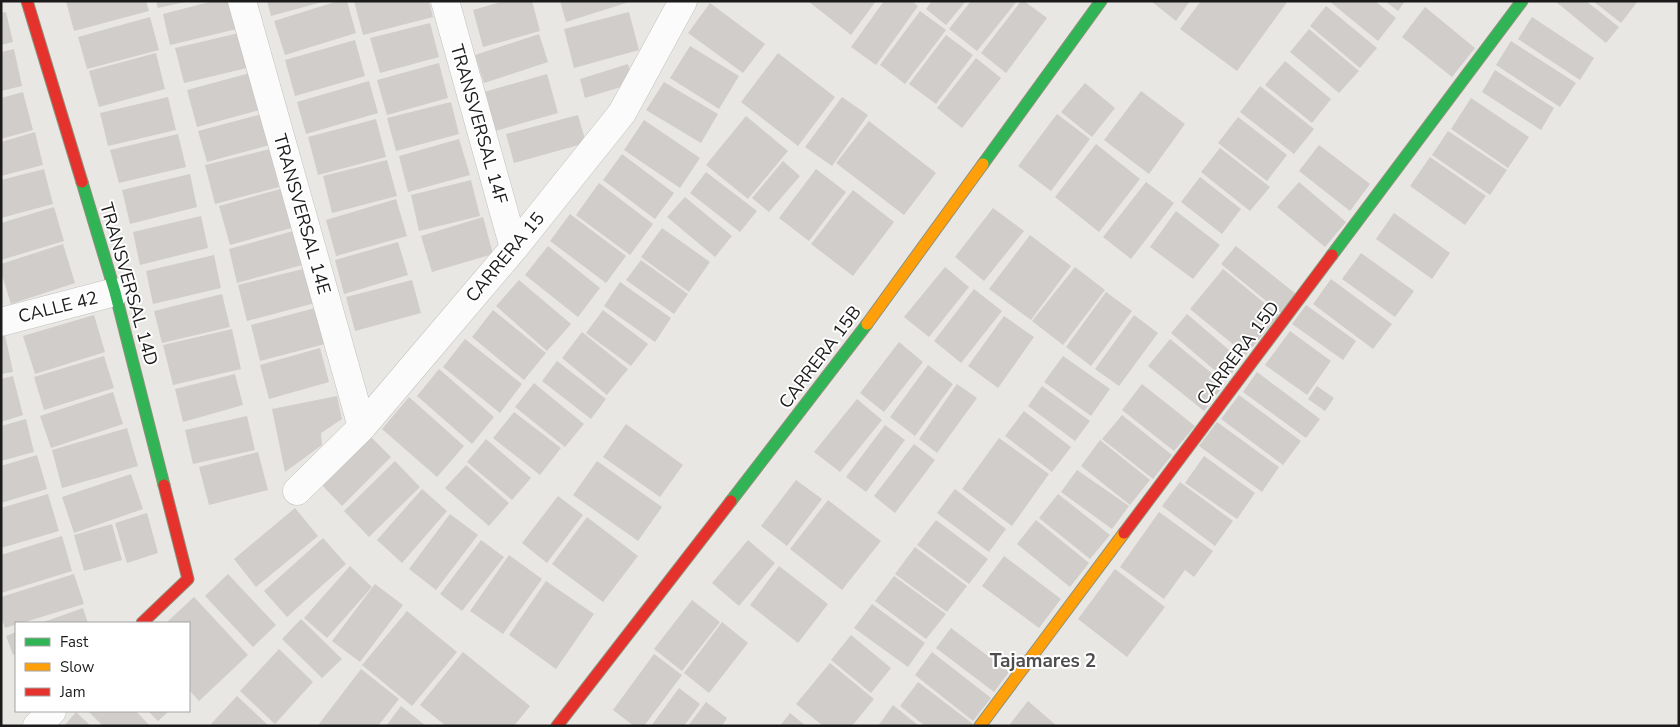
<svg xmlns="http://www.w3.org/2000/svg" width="1680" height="727" font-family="'Nunito Sans',sans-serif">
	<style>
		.building { fill: #d0cdca }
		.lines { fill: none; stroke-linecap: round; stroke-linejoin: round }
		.street-casing { stroke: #c2c1bf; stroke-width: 29 }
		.fast-casing { stroke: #8f917c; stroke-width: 13 }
		.slow-casing { stroke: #8f917c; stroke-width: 13 }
		.jam-casing { stroke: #8f917c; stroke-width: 13 }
		.street { stroke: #fcfbfb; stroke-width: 28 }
		.fast { stroke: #30b455; stroke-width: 11 }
		.slow { stroke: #ff9f0a; stroke-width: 11 }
		.jam { stroke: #e5322d; stroke-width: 11 }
		.labels { text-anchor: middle; stroke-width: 4; stroke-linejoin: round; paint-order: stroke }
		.street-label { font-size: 18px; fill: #1b1b1b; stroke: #fff }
		.neighbourhood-label { font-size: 19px; font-weight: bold; fill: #4e4e4e; stroke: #fff }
	</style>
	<rect width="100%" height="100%" fill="#e9e7e3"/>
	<!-- building -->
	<path class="building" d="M66,1H146L149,11L74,31Z
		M156,1H185V2L158,8Z
		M213,1H230L237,29L170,45L163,14Z
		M267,1H322V2L271,16Z
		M338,1H347L356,33L285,55L274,21Z
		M354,1H429L433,17L363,35Z
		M504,1H532L540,31L483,47L473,10Z
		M560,1H629V2L566,22Z
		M808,1H876L851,35Z
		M884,1H912L918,6L876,65L851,47Z
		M932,1H966L946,25L926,9Z
		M971,1H1017L977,51L949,29Z
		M1021,1H1024L1047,18L1006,73L981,53Z
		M1151,1H1190L1176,21Z
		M1201,1H1288L1237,71L1180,29Z
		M1329,1H1375L1396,18L1378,41Z
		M1385,1H1405L1398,11Z
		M1555,1H1586L1619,27L1606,43Z
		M1593,1H1638L1621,23Z
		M710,3L765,44L743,73L688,33Z
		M1326,6L1377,48L1360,68L1310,26Z
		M1425,7L1475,48L1452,77L1402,37Z
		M920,11L946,30L905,84L880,65Z
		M6,12L13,42L1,45V13Z
		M629,12L639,50L574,68L564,29Z
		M150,17L159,50L87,69L78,37Z
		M1532,17L1594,58L1580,80L1518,39Z
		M430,23L439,57L380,73L370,38Z
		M1309,29L1359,71L1339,93L1290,52Z
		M239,33L247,68L184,83L175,48Z
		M539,34L548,62L484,83L475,55Z
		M946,35L973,55L936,104L909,84Z
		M355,40L365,76L295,96L285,60Z
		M1511,41L1576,83L1560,107L1496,65Z
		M690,46L739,76L719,109L670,78Z
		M14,49L22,86L1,91V52Z
		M156,53L165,89L99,107L89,71Z
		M778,53L835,97L798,146L741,102Z
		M976,58L1001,78L962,128L937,108Z
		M1285,61L1331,99L1312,123L1265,85Z
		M439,63L448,98L387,115L377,80Z
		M628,64L634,83L585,98L580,79Z
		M1495,70L1554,108L1541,130L1482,92Z
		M250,73L260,110L197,127L187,90Z
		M547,74L558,113L495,131L484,92Z
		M369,81L378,113L306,134L297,102Z
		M664,82L718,114L701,143L646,110Z
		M1085,83L1115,108L1092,137L1061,112Z
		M1260,86L1314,129L1294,154L1240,112Z
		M1141,91L1185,124L1149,174L1104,140Z
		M23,92L33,130L1,139V98Z
		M168,97L176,130L108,146L100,113Z
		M842,97L868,115L832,166L805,147Z
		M1471,98L1529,137L1508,168L1451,129Z
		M451,102L459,134L396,151L387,118Z
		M262,114L270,145L207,162L198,131Z
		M1057,114L1090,139L1051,191L1018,166Z
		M578,115L586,143L514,163L506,134Z
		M746,116L788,151L748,199L706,165Z
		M1238,117L1287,155L1267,181L1218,143Z
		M376,119L386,157L318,175L308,137Z
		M644,120L700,158L680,188L624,150Z
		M869,121L936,173L904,215L836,163Z
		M1448,131L1507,170L1490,195L1432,155Z
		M35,132L43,165L1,176V142Z
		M178,134L186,167L119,183L110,150Z
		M459,139L470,175L408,192L399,156Z
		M1096,144L1140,179L1099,232L1055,197Z
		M1319,145L1370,184L1350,211L1299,171Z
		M1220,148L1270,187L1250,211L1201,172Z
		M270,149L279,187L215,204L205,165Z
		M622,154L674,193L655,219L603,180Z
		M1430,157L1486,196L1465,225L1410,186Z
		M387,160L397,196L332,213L323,176Z
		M783,161L800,176L769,212L752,198Z
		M44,169L53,204L1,218V180Z
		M816,169L846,192L809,241L779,218Z
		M706,172L757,211L740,232L690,193Z
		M190,174L197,207L130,224L122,190Z
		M1200,177L1241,209L1222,234L1181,202Z
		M471,180L480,216L419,231L411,195Z
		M1146,182L1174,203L1131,259L1103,237Z
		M1299,182L1346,222L1325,247L1277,207Z
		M599,183L653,224L630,255L576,215Z
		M284,188L295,227L230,245L219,206Z
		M853,190L894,222L853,276L811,244Z
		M685,197L732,236L715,257L667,217Z
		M396,199L407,236L336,256L326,220Z
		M54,207L64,241L1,260V223Z
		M993,208L1024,231L984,281L955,257Z
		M1176,211L1220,245L1193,279L1150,247Z
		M1394,213L1450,253L1432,279L1376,239Z
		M570,214L626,256L606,283L550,241Z
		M201,216L208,248L140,265L133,232Z
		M483,217L493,254L432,272L421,236Z
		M662,228L710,262L689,292L641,257Z
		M297,230L306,264L237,283L229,249Z
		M1030,235L1071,266L1031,320L989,289Z
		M398,242L408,275L344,294L335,260Z
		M63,244L75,283L11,304L1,272V264Z
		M548,246L600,288L578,317L525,275Z
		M1236,246L1296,294L1281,313L1221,264Z
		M1361,253L1414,291L1395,317L1342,279Z
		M214,255L221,288L153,304L146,271Z
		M641,260L688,294L674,314L626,280Z
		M945,267L969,287L929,337L904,317Z
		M1075,267L1105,290L1063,345L1032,321Z
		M307,268L315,303L247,321L238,285Z
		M1223,269L1279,315L1246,355L1190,309Z
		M1331,279L1392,324L1373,349L1313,304Z
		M412,280L421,313L355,331L346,297Z
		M519,280L571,324L547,351L496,306Z
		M620,282L671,318L655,342L604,306Z
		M974,289L1002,311L961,363L934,341Z
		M1106,292L1132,311L1091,366L1066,347Z
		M222,294L230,327L162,343L154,311Z
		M1306,305L1356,341L1343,360L1292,324Z
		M315,308L325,344L260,361L251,325Z
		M493,310L546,353L524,380L472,337Z
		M603,310L648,344L631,366L586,333Z
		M1187,314L1242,361L1226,380L1171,333Z
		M94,315L105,352L35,374L23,336Z
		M1134,315L1158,333L1119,386L1095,369Z
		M1004,316L1034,337L998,388L968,366Z
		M232,329L241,369L173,385L163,345Z
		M1290,331L1331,361L1307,395L1265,365Z
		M582,332L628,369L607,395L562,358Z
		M5,335L13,372L1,374V336Z
		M465,339L522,384L500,413L443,367Z
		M1170,339L1225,384L1204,411L1148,366Z
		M899,342L923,362L884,412L860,393Z
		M320,348L329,382L269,399L260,365Z
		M104,356L114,388L44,410L34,377Z
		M1063,356L1110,389L1091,416L1044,382Z
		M557,361L606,399L591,419L542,381Z
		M928,365L953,384L915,436L890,417Z
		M439,369L494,417L472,444L417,396Z
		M1257,372L1320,419L1306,438L1243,392Z
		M235,374L243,405L183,422L175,389Z
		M13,376L23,415L1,422V379Z
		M534,383L584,424L565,447L515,407Z
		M957,384L977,398L937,453L919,439Z
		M1142,384L1195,426L1174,451L1122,410Z
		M1042,386L1090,421L1075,441L1028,406Z
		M1317,386L1334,398L1325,411L1308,399Z
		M113,392L123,424L51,448L40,416Z
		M1239,395L1301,441L1283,465L1221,419Z
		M337,396L342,419L321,433L322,445L285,472L272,409Z
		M409,397L464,446L437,477L382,429Z
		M857,399L882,420L840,472L814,452Z
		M1024,411L1071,447L1052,472L1005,436Z
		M514,412L561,448L540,475L493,438Z
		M1122,415L1172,455L1153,479L1102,439Z
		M247,416L255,450L193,464L185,430Z
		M26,419L34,452L1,461V426Z
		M1217,422L1279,467L1262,492L1199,446Z
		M626,424L683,465L660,497L603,457Z
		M885,425L905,440L866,492L846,477Z
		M127,428L138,466L62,488L52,450Z
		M368,434L391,457L342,506L319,482Z
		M999,438L1049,474L1012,526L962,489Z
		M486,439L531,478L512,500L467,462Z
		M1100,440L1150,480L1130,505L1081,466Z
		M914,444L935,460L895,513L874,496Z
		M258,452L268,490L209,505L199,467Z
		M37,455L47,489L1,503V466Z
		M1204,456L1255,493L1237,519L1185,483Z
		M395,461L420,487L369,537L344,511Z
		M597,461L662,507L638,541L573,495Z
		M466,465L509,503L489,526L445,488Z
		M1077,470L1129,506L1112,529L1061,492Z
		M131,474L143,509L74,533L62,497Z
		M796,480L822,499L787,546L761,526Z
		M1180,482L1233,521L1215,546L1162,506Z
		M422,489L447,511L402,563L377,540Z
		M955,489L1006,529L989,552L937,513Z
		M48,494L59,531L1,548V508Z
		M1058,494L1110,535L1090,559L1039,518Z
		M558,496L583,515L547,563L522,543Z
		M828,500L881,541L842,590L790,549Z
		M295,508L318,536L256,587L234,559Z
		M1159,512L1213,551L1194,577L1185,570L1164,599L1120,567Z
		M147,513L158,553L127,563L115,523Z
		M450,514L478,535L436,590L409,569Z
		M587,517L638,556L603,602L552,564Z
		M936,520L988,559L969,584L917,545Z
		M1036,520L1089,563L1070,587L1017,544Z
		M112,524L122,560L84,571L74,535Z
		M62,536L72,571L1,593V555Z
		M323,538L346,564L287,617L264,591Z
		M481,540L504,557L462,611L440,594Z
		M748,540L775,563L739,606L712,583Z
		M915,547L967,586L947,612L895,574Z
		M509,555L542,579L503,634L470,611Z
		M1004,556L1061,599L1039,628L982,586Z
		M350,566L372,587L327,638L304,618Z
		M779,566L828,604L798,643L750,605Z
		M1115,569L1165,607L1127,657L1078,619Z
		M74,574L84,604L5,628L1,617V597Z
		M228,574L276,625L253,647L205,596Z
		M894,576L946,614L926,639L875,601Z
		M546,581L594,614L556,669L509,635Z
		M375,584L403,605L360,662L332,641Z
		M194,597L248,655L199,701L189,690V623H166Z
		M692,600L720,622L682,671L654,649Z
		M872,604L925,643L908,667L854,628Z
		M83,608L88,623H41Z
		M407,611L457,652L412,706L362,665Z
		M301,619L342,659L322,678L282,639Z
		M722,622L748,643L709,693L684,673Z
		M951,628L1009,672L994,692L936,648Z
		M16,632V654L13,655L6,636Z
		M851,635L891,668L871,693L831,660Z
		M279,649L313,682L275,724L240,691Z
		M463,652L530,706L514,726H446L420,705Z
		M932,652L991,698L973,721L915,675Z
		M654,654L682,675L644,726H634L613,710Z
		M830,663L874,699L852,726H823L796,704Z
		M361,669L399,699L378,726H321L319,724Z
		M918,682L973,724L972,726H925L900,706Z
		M679,688L700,704L684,726H651Z
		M237,696L269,726H213L211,724Z
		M1028,701L1057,726H1012L1010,724Z
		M706,702L727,718L722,726H688Z
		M893,705L919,726H878Z
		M401,706L426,726H386Z
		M88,711H136L150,726H103Z
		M148,711H169L158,721Z
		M76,712L91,726H64Z
		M790,713L806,726H780Z"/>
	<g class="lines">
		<defs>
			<path id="street" d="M242,1L362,427
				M445,1L514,248
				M1,322L115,292
				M297,491L362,427L514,248L622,113L683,1
				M37,726L52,711"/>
			<path id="fast" d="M983,164L1101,1
				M82,182L115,292L164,485
				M1332,255L1522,1
				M731,501L867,324"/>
			<path id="slow" d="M867,324L983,164
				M980,726L1124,533"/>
			<path id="jam" d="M27,1L82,182
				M1124,533L1332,255
				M142,623L188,579L164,485
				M557,726L731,501"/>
		</defs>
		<!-- street casing -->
		<use href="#street" class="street-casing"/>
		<!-- fast casing -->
		<use href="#fast" class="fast-casing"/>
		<!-- slow casing -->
		<use href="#slow" class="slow-casing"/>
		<!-- jam casing -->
		<use href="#jam" class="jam-casing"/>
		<!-- street -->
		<use href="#street" class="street"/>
		<!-- fast -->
		<use href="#fast" class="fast"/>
		<!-- slow -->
		<use href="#slow" class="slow"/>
		<!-- jam -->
		<use href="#jam" class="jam"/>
	</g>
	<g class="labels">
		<!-- street labels -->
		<g class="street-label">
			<text transform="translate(479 124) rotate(74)" y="6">TRANSVERSAL 14F</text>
			<text transform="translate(302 214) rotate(74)" y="6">TRANSVERSAL 14E</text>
			<text transform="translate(505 257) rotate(-50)" y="6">CARRERA 15</text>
			<text transform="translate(129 284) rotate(74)" y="6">TRANSVERSAL 14D</text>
			<text transform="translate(58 307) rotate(-14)" y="6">CALLE 42</text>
			<text transform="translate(1238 353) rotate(-53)" y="6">CARRERA 15D</text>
			<text transform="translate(820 357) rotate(-53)" y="6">CARRERA 15B</text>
		</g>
		<!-- neighbourhood labels -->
		<g class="neighbourhood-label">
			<text x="1043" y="667">Tajamares 2</text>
		</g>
	</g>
	<!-- border -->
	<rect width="1680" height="727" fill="none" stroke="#1b1b1b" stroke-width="5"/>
	<!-- legend -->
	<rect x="15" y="622" width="175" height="90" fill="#ffffff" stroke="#a4a4a4"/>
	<rect x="25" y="638" width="25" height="8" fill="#30b455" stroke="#a4a4a4"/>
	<text x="60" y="647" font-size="15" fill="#1b1b1b">Fast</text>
	<rect x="25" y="663" width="25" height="8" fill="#ff9f0a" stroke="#a4a4a4"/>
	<text x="60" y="672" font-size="15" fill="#1b1b1b">Slow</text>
	<rect x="25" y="688" width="25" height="8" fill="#e5322d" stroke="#a4a4a4"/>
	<text x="60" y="697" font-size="15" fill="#1b1b1b">Jam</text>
</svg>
